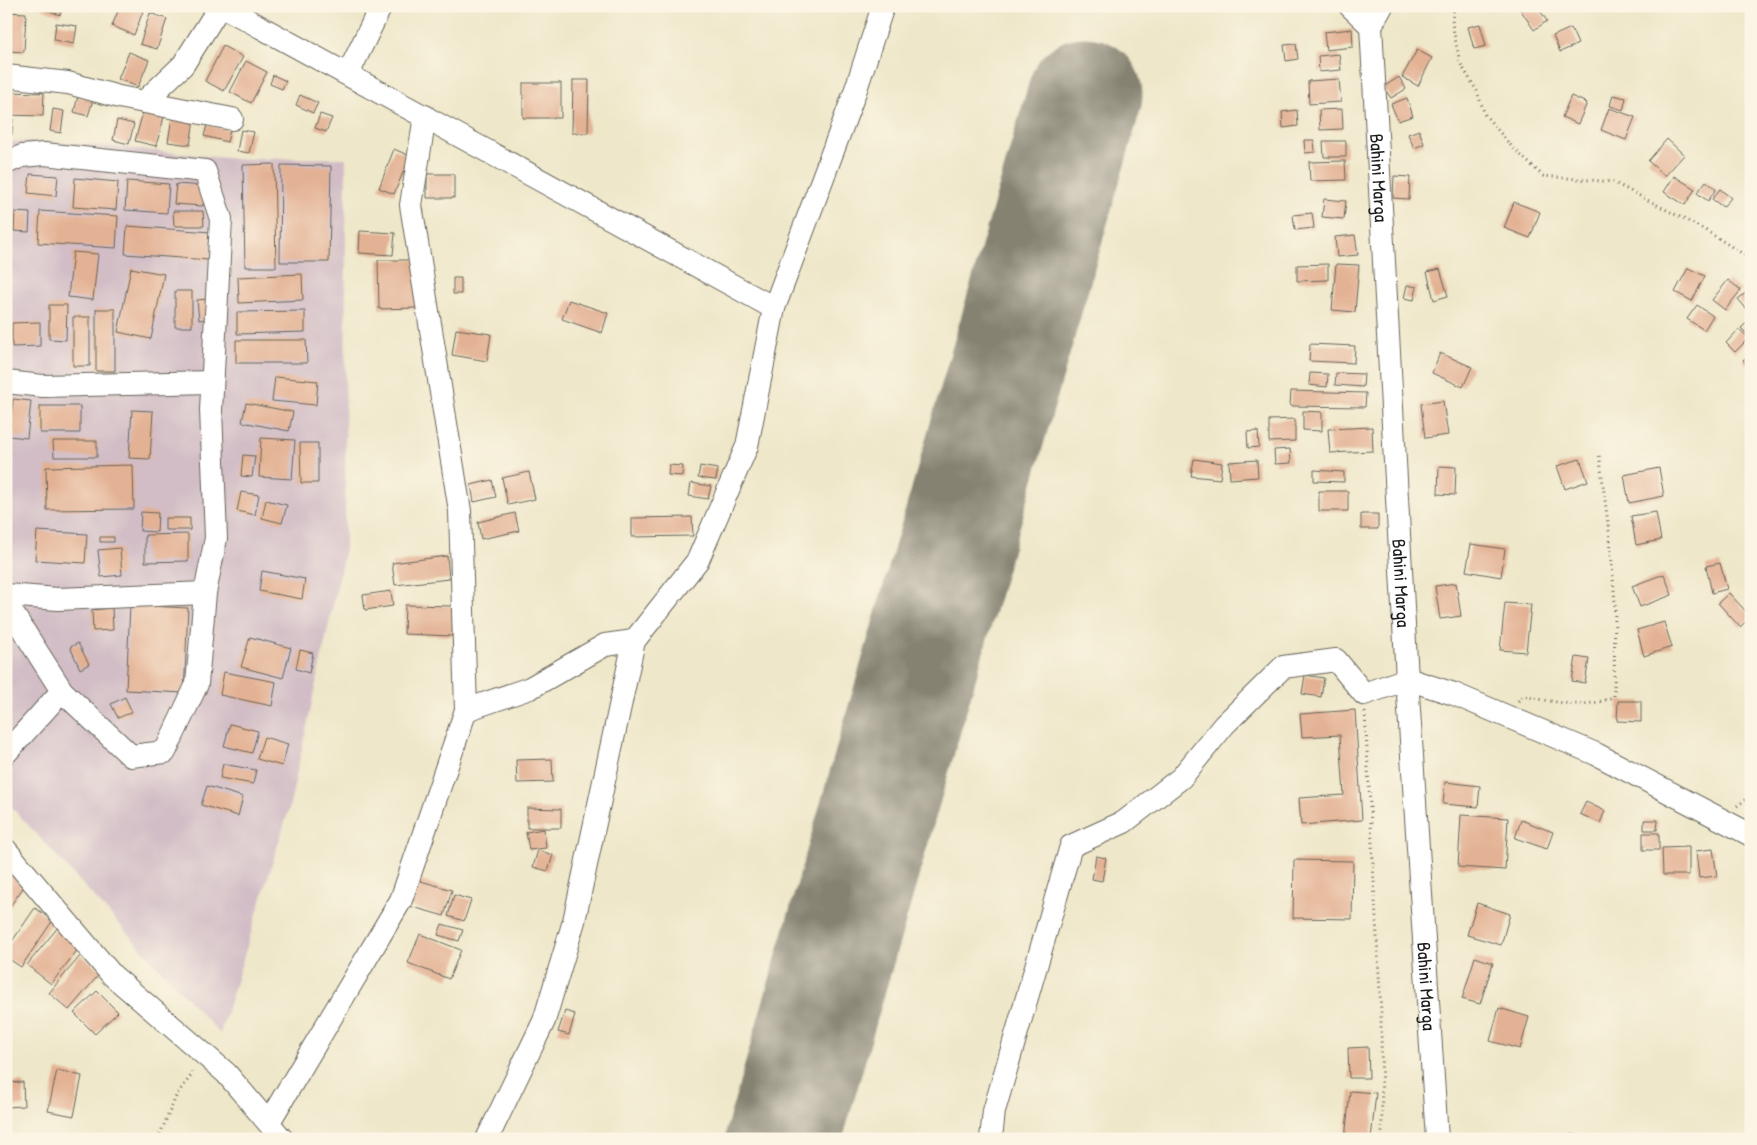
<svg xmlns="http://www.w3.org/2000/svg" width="1757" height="1145" font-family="'Patrick Hand',sans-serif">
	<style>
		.industrial { fill: #d2bdc6 }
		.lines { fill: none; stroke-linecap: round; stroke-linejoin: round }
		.runway { stroke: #858272; stroke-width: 115 }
		.building { fill: #e3b193 }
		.minor-casing { stroke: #666359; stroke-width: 24 }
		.path { stroke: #666359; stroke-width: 3; stroke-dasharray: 1 4; stroke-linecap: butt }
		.minor { stroke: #fff; stroke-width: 22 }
		.labels { text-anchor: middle; stroke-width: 4; stroke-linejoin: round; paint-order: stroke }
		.street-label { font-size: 19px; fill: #1c1c1c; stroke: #fcf5e5 }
	</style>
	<rect width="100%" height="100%" fill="#fcf5e5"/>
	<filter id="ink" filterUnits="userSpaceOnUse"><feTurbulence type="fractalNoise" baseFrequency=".02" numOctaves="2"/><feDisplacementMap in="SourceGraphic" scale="10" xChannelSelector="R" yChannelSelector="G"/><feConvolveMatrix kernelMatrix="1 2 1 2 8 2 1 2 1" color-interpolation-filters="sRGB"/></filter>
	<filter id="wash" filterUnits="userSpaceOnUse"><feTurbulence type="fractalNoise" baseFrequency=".0096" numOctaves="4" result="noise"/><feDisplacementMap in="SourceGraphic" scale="20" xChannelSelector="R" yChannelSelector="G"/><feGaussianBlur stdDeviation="1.12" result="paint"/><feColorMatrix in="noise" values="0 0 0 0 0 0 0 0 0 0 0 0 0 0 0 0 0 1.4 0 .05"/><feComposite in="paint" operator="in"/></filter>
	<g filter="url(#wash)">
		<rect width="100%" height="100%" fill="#eee7c9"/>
		<!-- industrial -->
		<path class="industrial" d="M6,141L75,143L236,159L346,158L345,549L289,809L220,1034L6,801Z"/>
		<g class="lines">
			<!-- runway -->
			<path class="runway" d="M783,1139L1085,95"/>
		</g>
		<g id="blocks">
			<!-- building -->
			<path class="building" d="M35,6H63L60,15Z
				M120,6H145L134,35L112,26Z
				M1518,6H1537L1547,21L1534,30Z
				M6,12L26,13L24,52L6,51Z
				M150,13L167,19L157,49L140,44Z
				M56,23L77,26L74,44L54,40Z
				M1480,24L1486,46L1474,49L1468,27Z
				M1571,28L1578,44L1560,52L1553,36Z
				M1352,29L1353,47L1326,50L1324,32Z
				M1296,44L1298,59L1286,61L1284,45Z
				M223,46L243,57L224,91L205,81Z
				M1417,50L1432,58L1418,86L1402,77Z
				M129,52L149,60L138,87L118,79Z
				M1339,54L1341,70L1319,72L1318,56Z
				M246,61L267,72L251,103L230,92Z
				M273,75L286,81L282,89L270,84Z
				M1399,77L1406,89L1391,98L1383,87Z
				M1339,79L1341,102L1309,104L1308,81Z
				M573,80H589L588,133H572Z
				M523,83H561V118H523Z
				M6,92L44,93L43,116L6,115Z
				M300,95L318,103L313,113L296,105Z
				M1613,95L1626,98L1623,110L1610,106Z
				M78,96L93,100L88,116L74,112Z
				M1571,96L1587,103L1578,124L1562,117Z
				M1407,98L1413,116L1398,121L1391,104Z
				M1609,108L1635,117L1626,140L1601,130Z
				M53,109L64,111L61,133L50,131Z
				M1342,109L1343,129L1320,130L1319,110Z
				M1297,110L1298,126L1283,128L1282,112Z
				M143,112L164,117L156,146L135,141Z
				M320,114L332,118L326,132L315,128Z
				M172,117L194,120L190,145L168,142Z
				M6,118L13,119L12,135L6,134Z
				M117,120L134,124L129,144L113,140Z
				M207,125L230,130L227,142L204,136Z
				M241,130L254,132L249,153L237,151Z
				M1419,130L1424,144L1414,148L1408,134Z
				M1667,139L1684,155L1665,176L1648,161Z
				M1304,140H1314L1315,152L1305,153Z
				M1323,141H1346V157H1324Z
				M394,149L410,156L394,194L379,188Z
				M1345,161L1346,180L1310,181L1309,162Z
				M274,164L276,267H245L243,165Z
				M281,165L331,166L329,262H280Z
				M30,174L58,176L56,196L28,193Z
				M427,174H454V198H427Z
				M1394,176L1410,177L1409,199L1393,198Z
				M1674,176L1695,189L1685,205L1664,192Z
				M75,178L118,182L116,210L73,207Z
				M127,181L169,184L167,213L125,210Z
				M1706,181L1716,189L1708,201L1697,193Z
				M176,184L205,186L203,206L174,204Z
				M1720,189L1731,198L1723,207L1712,199Z
				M1324,199L1346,201L1344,219L1322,217Z
				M1514,202L1540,212L1530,238L1504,228Z
				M40,211L118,216L116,248L38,243Z
				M173,211H203L204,226H174Z
				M15,212L30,213L29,232L14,231Z
				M1312,213L1314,228L1295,230L1293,215Z
				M127,226L211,232L209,260L125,254Z
				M360,231L395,233L393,255L359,253Z
				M1355,235L1358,255L1337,257L1335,237Z
				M73,252L98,254L93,300L68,297Z
				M378,260H416L417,308L379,309Z
				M1328,264V280L1297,281V265Z
				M1336,264L1359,265L1355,312L1332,310Z
				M131,268L164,274L151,339L118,332Z
				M1688,268L1705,276L1692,301L1675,292Z
				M1440,269L1448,296L1434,300L1427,272Z
				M302,274L303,300L239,303L238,277Z
				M453,278H461V294H453Z
				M1728,280L1741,290L1725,310L1712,300Z
				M1407,285L1417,287L1414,300L1404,298Z
				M1751,289V314L1738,299Z
				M175,291H192V327H175Z
				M208,299L210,319L199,320L197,300Z
				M569,300L608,313L602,333L562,319Z
				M49,305H67L66,340L49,339Z
				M1697,305L1713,316L1704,330L1687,319Z
				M96,309H115V371H96Z
				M305,311V332L237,334V312Z
				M73,317H90V366H73Z
				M1751,319V338L1741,328Z
				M40,322V346L12,347V323Z
				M456,329L491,334L487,361L452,355Z
				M1739,329L1749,338L1735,352L1726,343Z
				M236,340H306L307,363H236Z
				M1310,344L1355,346L1354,363L1309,361Z
				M1440,353L1472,367L1463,387L1432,373Z
				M1751,354V369L1743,360Z
				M1310,373L1328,374L1327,387L1309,385Z
				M1336,373L1364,374L1363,387L1335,385Z
				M275,377L318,381L316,405L272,401Z
				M1291,391L1366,393L1365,407L1290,406Z
				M13,399L31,401L27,438L9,436Z
				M1443,401L1448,435L1425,438L1421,404Z
				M246,403L293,412L289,431L242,422Z
				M40,406H80V433H40Z
				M132,410L153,411L150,459L129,458Z
				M1303,411L1322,412V431L1303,430Z
				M1295,419V441L1269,442V420Z
				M1372,427L1373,451L1330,453L1328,429Z
				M1258,431L1259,447L1248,448L1247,432Z
				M261,438L295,440L292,479L259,477Z
				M53,441H97V457H54Z
				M300,443H318V483H301Z
				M1290,449L1291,463L1275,464L1274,450Z
				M243,455L255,456L252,477L241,476Z
				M1194,459L1222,463L1220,479L1191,476Z
				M1580,459L1588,481L1565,489L1557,466Z
				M1257,460L1258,477L1230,479L1229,462Z
				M133,465L134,509L47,510L46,467Z
				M669,465L683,466L682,476L668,475Z
				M700,466L718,469L716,480L698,478Z
				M1439,466L1456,467L1455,495L1438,494Z
				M1659,468L1664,496L1629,503L1624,475Z
				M1314,470L1344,472V482L1314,481Z
				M529,472L535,499L508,505L502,478Z
				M492,480L496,497L474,502L471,485Z
				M691,483L711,486L708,499L689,496Z
				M1319,491H1348V511H1319Z
				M241,492L259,495L255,515L237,511Z
				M266,500L287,505L282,523L262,518Z
				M141,512L158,513L157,532L140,531Z
				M1656,512L1661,540L1636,545L1631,516Z
				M515,513L519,531L481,539L478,522Z
				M1361,514H1378V529H1361Z
				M692,517L693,536L632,537V518Z
				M165,518H190V530H165Z
				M37,531L87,534L85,563L35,560Z
				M188,534V561L145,562V535Z
				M100,537H114V542H100Z
				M1471,544L1505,549L1501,577L1466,571Z
				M120,548L122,575L101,577L98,550Z
				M447,556L449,579L395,585L392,563Z
				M1720,563L1727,589L1712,593L1706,566Z
				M262,571L305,579L302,599L259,591Z
				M1664,574L1672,595L1640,607L1632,586Z
				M1456,583L1461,616L1440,619L1435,586Z
				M391,591L393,606L365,610L363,595Z
				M1729,593L1751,617L1740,627L1718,603Z
				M1505,603L1531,605L1526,652L1500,650Z
				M130,605L188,608L184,693L126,690Z
				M405,605L453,606L452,636L404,634Z
				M112,608L113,630L93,631L92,610Z
				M1664,622L1672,647L1644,656L1637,630Z
				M250,637L291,648L283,678L241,667Z
				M78,643L89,664L80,669L70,647Z
				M300,650L313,653L309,673L296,669Z
				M1576,657L1589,659L1585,683L1572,681Z
				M224,672L276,682L272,706L220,695Z
				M1305,675L1324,678L1321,697L1302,694Z
				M125,697L132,712L118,718L111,704Z
				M1618,701H1641V722L1617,721Z
				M1355,710L1362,820L1301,825L1299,798L1344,795L1340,735L1302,737L1300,714Z
				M230,724L258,731L252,753L224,746Z
				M264,737L288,744L282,766L257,759Z
				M552,759L553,782L517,783L516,760Z
				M223,764L256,770L253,784L220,778Z
				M1445,782L1480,786L1478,807L1443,804Z
				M207,786L243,797L238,816L201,805Z
				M1586,802L1605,811L1600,823L1580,814Z
				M527,808L561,809V828H527Z
				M1461,815L1508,818L1505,870L1458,867Z
				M1521,820L1553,832L1547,849L1515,838Z
				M1644,820H1658L1657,830H1644Z
				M544,829L546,848L529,850L526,832Z
				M1643,833H1659V850H1643Z
				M1689,847V875H1663L1662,848Z
				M1713,849L1717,876L1699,878L1696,851Z
				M538,850L553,855L548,871L533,867Z
				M1096,856L1106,858L1102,881L1092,879Z
				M1294,860L1353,861L1352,919L1293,918Z
				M6,871L25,885L6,912Z
				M414,879L452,890L444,916L406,905Z
				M454,895L471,900L464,921L448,916Z
				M1477,903L1510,914L1501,945L1467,935Z
				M35,908L53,920L21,967L6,957V950Z
				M442,924L463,930L459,941L438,935Z
				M59,926L82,944L51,984L27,965Z
				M420,934L461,950L449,979L408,963Z
				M81,955L102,971L69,1010L49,993Z
				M1475,957L1493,963L1480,1004L1462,999Z
				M97,991L118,1012L95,1034L74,1013Z
				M1499,1008L1529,1017L1520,1049L1490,1041Z
				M565,1011L575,1014L569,1035L558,1032Z
				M1368,1047L1369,1078H1349L1348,1048Z
				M57,1070L82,1076L74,1116L48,1111Z
				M23,1082L24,1106L6,1107V1083Z
				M1350,1091L1376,1093L1371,1139H1345Z
				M1572,1134L1585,1138V1139H1570Z"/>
		</g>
	</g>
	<g filter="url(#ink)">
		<use href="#blocks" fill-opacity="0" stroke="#666359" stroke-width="1"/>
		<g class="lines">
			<defs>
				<g id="minor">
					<path d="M222,6L774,308"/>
					<path d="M1350,6L1371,26"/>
					<path id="s1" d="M1371,26L1407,679L1437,1139"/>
					<path d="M1371,26L1382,6"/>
					<path d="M348,74L381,6"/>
					<path d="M6,76L68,83L119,97L232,119"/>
					<path d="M144,102L183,65L220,6"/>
					<path d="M6,163L22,156L44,154L205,171L221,219L211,410L216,538L205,593L197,684L165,752L131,756L62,691"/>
					<path d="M6,382L43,386L212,382"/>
					<path d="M6,595L58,599L205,593"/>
					<path d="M6,603L62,691L6,753"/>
					<path d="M466,710L530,688L605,645L634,641"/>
					<path d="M6,850L112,975L226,1073L282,1139"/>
					<path d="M269,1122L401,900L466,710L460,511L411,205L425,116"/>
					<path d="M487,1139L544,1021L574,921L634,641L698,560L747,446L774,308L855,92L883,6"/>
					<path d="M991,1139L994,1111L1071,846L1124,822L1181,778L1224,725L1283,667L1336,660L1364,694L1407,679L1454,694L1596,754L1751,835"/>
				</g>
			</defs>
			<!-- minor casing -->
			<use href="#minor" class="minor-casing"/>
			<!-- path -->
			<path class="path" d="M1454,6L1452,23L1460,63L1477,91L1485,115L1513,148L1543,176L1613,182L1705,230L1751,259
				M1518,701L1523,696C1552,701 1587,711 1614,696L1615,603L1610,539L1599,453
				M1365,712L1381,1012L1382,1139
				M1737,806L1751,796
				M158,1139L177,1094L191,1076L192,1068"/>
			<!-- minor -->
			<use href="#minor" class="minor"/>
		</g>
	</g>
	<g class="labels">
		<!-- street labels -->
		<g class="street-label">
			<text dy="7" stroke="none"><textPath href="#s1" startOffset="152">Bahini Marga</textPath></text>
			<text dy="7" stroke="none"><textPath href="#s1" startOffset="558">Bahini Marga</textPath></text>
			<text dy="7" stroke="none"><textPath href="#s1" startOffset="962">Bahini Marga</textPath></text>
		</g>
	</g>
	<!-- margin -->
	<rect width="1757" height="1145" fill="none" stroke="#fcf5e5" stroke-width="25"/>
</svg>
